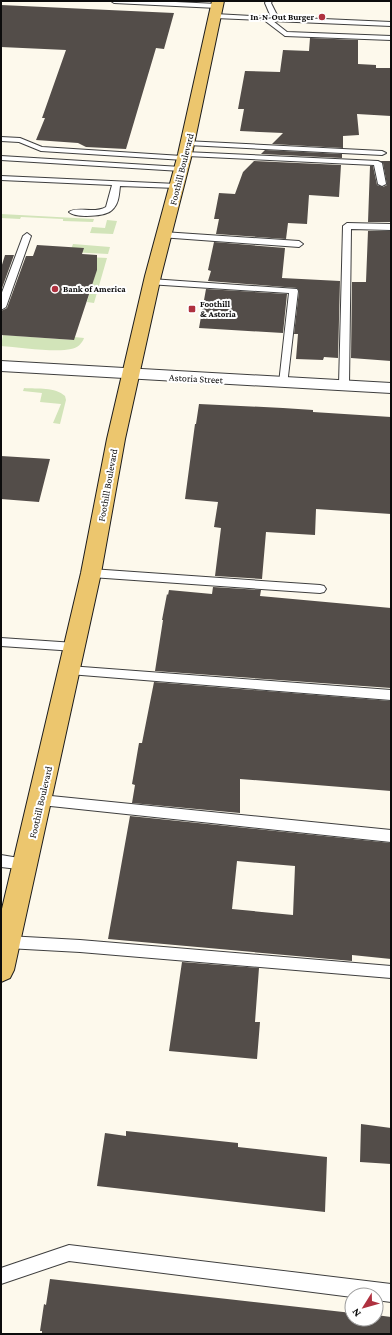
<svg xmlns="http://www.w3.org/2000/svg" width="392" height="1335" font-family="'Crimson Pro',serif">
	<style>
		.green { fill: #d2e4b9 }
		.building { fill: #534d49; fill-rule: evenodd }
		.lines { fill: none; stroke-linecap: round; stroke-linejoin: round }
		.lane-casing { stroke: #3f3f3f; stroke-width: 2 }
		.street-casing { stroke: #3f3f3f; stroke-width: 2 }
		.primary-casing { stroke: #1d1d1d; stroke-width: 2 }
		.lane { fill: #fff; fill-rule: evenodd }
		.street { fill: #fff; fill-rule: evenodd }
		.primary { fill: #ecc66e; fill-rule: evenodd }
		.poi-dot { fill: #af313f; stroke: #fff; stroke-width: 1.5 }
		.labels { text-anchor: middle; stroke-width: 4; stroke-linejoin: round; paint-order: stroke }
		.far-poi-label { font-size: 9px; font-weight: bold; fill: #0c0c0c; stroke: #fff; text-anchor: start }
		.street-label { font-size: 10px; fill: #0c0c0c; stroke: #fff }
	</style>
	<rect width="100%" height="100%" fill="#fdf9ec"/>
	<!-- green -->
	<path class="green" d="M1,214L94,219L93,222L63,221V219L21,217L20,219L1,218Z
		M107,220L117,221L113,234L90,233L92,227L105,228Z
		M73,244L110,247L108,254L70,252Z
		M69,256L107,258L94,303L87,302L97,268Z
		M3,335L73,340L74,337L84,338C82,344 77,348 71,349C56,353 18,347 1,346Z
		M24,388C38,389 55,387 65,396L66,400L60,424L53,423L61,404L40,402L42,393L23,391Z"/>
	<!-- building -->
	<path class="building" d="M1,5L174,13L164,49L156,48L126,149L86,147L78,143L36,140L45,118H42L66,50L1,47Z
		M310,38L358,40V64L376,65V68H391V116L357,114L359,135L343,136V148L272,144L283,133L240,131L244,109H238L245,71L280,72L283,50L309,51Z
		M265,150L342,154V158L261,154Z
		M254,161L341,165L339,197L309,195L307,224L288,223L286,239L216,234L219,219H214L219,193L235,194L243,172Z
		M380,161H391V222H368L370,166H373L377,185L383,187L387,185L383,163Z
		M368,231H391V361L351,358L352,282H366Z
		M214,242L285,248L282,278L340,281L338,358L324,357L323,360L296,359L298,334H294L299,291L297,288L208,281L211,271L208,270Z
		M37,245L84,248L82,254L97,255V270L74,340L1,335V311L7,308L26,256H33Z
		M5,255H14L1,291V268Z
		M206,289L287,294L283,333L199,328Z
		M199,404L283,408L313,410V412L391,417V514L316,509L315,535L266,532L262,579L215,576L221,528L214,527L218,502L185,499L195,424H196Z
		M1,456L50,459L39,502L1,499Z
		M213,587L261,590L260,596L391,608V688L155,671L163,620H162L167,594L168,595L169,590L212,594Z
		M154,682L391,701V791L240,779V813L132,803L135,785L132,784L139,743H142Z
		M130,816L391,843V959L352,955V961L108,939ZM237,861L295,866L293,915L232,909Z
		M182,962L259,968L255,1022H260L257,1059L169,1051Z
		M361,1124L391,1128V1164L360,1162Z
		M126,1131L238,1143V1147L327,1157L325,1212L97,1186L105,1133L126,1136Z
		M50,1279L352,1313V1319H376V1315L391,1317V1334H42V1331H40L44,1304L46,1305Z"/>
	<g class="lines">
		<defs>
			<path id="lane" d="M111,1H155L217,4L220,6L217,8L114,3Z
				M266,1H272L271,3L278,17L391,22V26L273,21L287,32L391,36V40L285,36L264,20L215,18L212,16L215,14L271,17L265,3Z
				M1,137L20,138L42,147L182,156V152H185L378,161L382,163L386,184L382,186L378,184L374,165L187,156V160H184L41,151L19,142L1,141Z
				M185,141L382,151L386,153L382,155L188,145H185Z
				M1,156L181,167L185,169L181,171L1,160Z
				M1,176L177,184L181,186L177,188L120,186C119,194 119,204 112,210C106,217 75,218 69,212C76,206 95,214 106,207L112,185L1,180Z
				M347,223L391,224V230L351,229L349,385L344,388L339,385L343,226Z
				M163,232L299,241L303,244L299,247L160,237L159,235L160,233Z
				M27,233L31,236L6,307L1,310V295L23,236Z
				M151,279L297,289L298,291L287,385L284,386L279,383L289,293L148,284L147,282L148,280Z
				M91,569L320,585L324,586L326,589L324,592L320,593L91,577L87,576L85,573L87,570Z
				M1,638L75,643L79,644L81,647L79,650L75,651L1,646Z
				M69,666L391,690V700L69,674L65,673L63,670L65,667Z
				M41,795L391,830V842L41,805L36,804L34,800L36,796Z
				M1,855L31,860L33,864L31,868L26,870L1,867Z
				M7,936L80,940L391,966V978L80,952L7,948L2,946V938Z
				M69,1245L391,1284V1302L376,1300V1295H352V1297L69,1261L1,1284V1268Z"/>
			<path id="street" d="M1,361L391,383V393L1,371Z"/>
			<path id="primary" d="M212,1H224L192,154L161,276L125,439L101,573L14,970L10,978L1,982V913L81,573L107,439L145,276L178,154Z"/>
		</defs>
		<!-- lane casing -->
		<use href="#lane" class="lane-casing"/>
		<!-- street casing -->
		<use href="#street" class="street-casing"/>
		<!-- primary casing -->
		<use href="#primary" class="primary-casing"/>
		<!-- lane -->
		<use href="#lane" class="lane"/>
		<!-- street -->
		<use href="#street" class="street"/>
		<!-- primary -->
		<use href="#primary" class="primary"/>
	</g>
	<!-- markers -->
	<g class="poi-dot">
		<circle cx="322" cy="17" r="4"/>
		<circle cx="55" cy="289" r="4"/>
		<rect x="188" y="305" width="8" height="8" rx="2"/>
	</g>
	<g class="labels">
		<!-- far-poi labels -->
		<g class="far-poi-label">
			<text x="314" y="20" text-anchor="end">In-N-Out Burger</text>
			<text x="63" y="292">Bank of America</text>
			<text x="200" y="307">Foothill<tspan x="200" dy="10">&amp; Astoria</tspan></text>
		</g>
		<!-- street labels -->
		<g class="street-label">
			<text transform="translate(181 169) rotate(-76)" y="4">Foothill Boulevard</text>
			<text transform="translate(196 378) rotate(3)" y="4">Astoria Street</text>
			<text transform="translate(107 485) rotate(-80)" y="4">Foothill Boulevard</text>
			<text transform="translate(40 802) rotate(-77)" y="4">Foothill Boulevard</text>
		</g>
	</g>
	<!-- border -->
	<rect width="392" height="1335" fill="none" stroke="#0c0c0c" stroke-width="4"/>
	<!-- north arrow -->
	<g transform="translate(364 1307) rotate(233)"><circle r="19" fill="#ffffff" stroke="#9e9e9e"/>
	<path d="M0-3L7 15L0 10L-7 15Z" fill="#af313f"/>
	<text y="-6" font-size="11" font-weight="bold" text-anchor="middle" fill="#0c0c0c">N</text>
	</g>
</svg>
